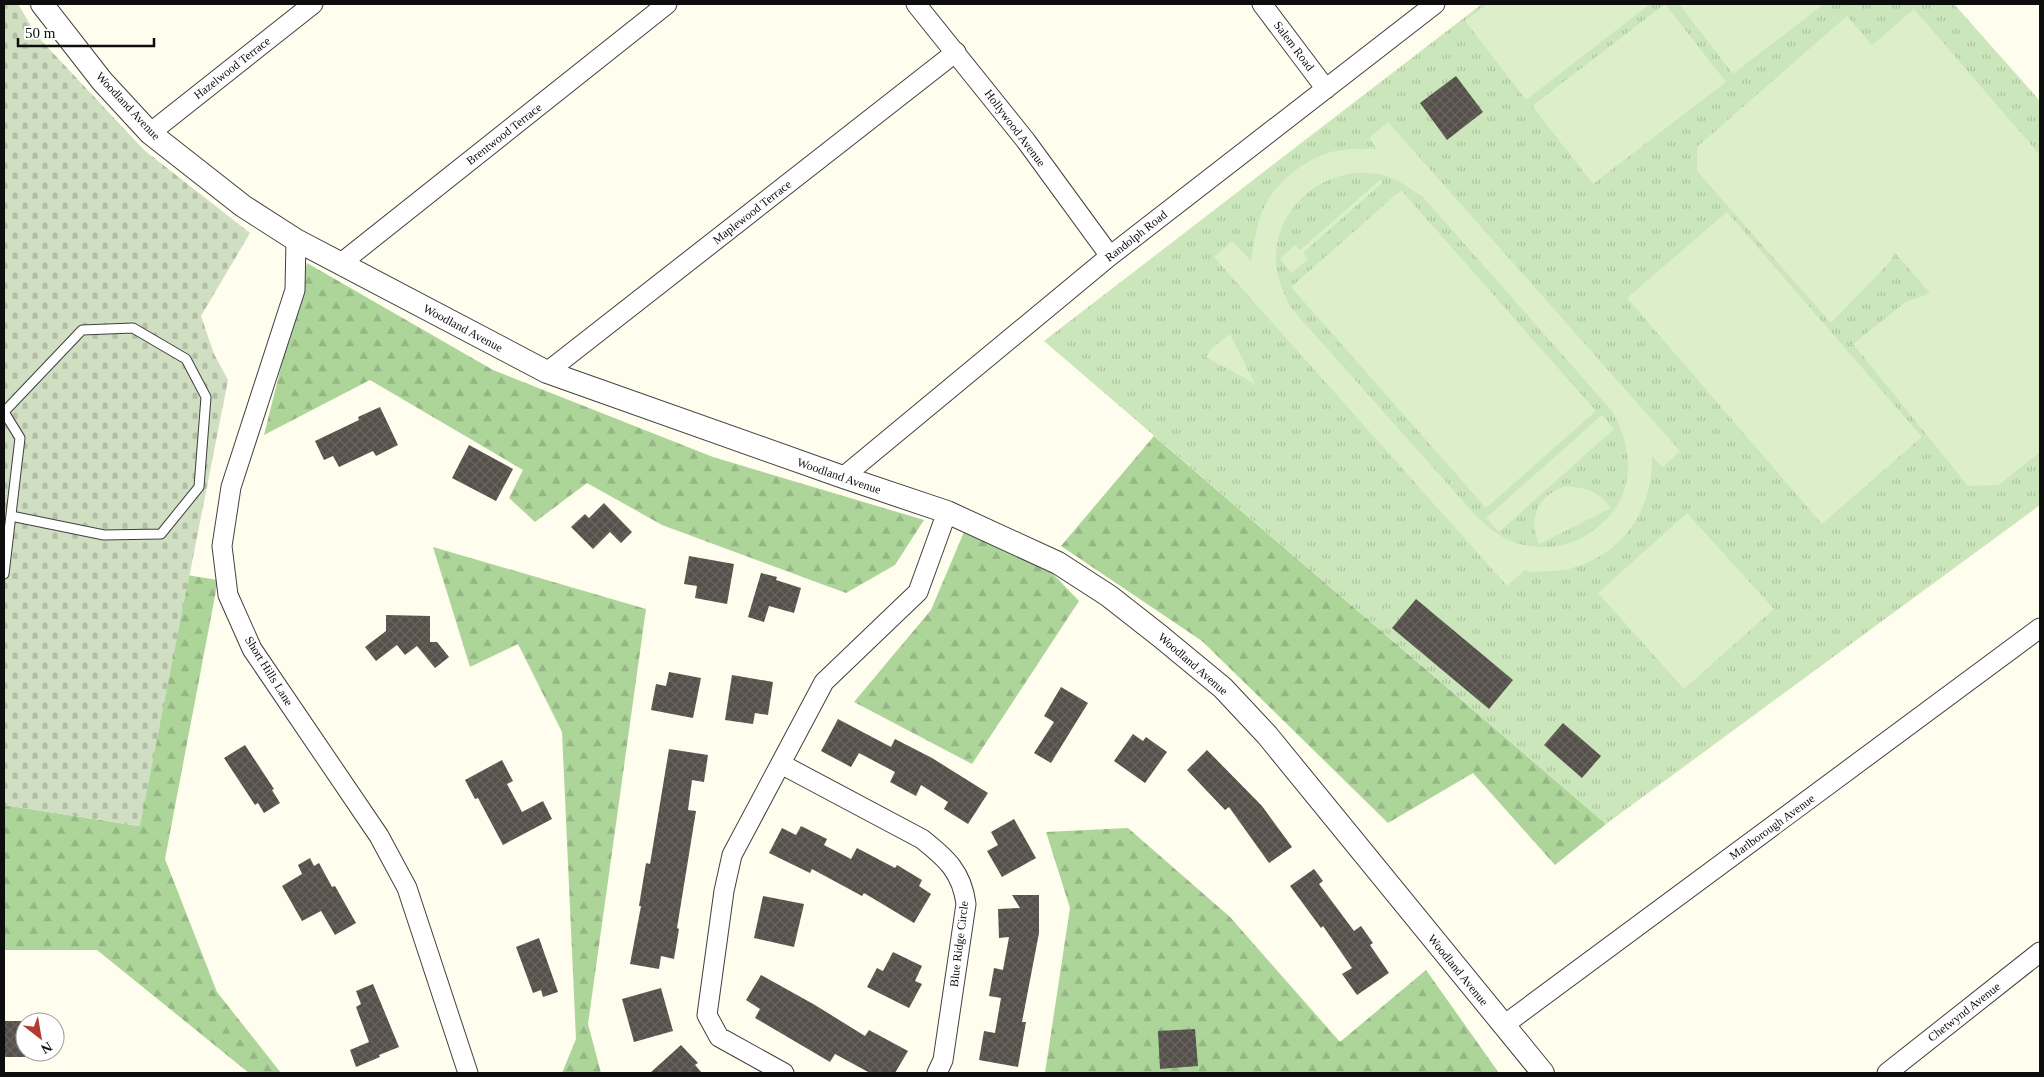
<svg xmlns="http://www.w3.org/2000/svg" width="2044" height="1077" font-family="Georgia,serif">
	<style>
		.forest { fill: url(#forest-firs) }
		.cemetery { fill: url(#cemetery-stones) }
		.park { fill: url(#park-tufts) }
		.pitch { fill: #ddeecb; fill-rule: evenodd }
		.building { fill: url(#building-cross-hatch) }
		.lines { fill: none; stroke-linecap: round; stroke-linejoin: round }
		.service-casing { stroke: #404040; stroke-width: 11 }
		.minor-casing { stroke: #404040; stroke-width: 21 }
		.tertiary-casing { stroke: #404040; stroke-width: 24 }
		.service { stroke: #fff; stroke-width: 9 }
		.minor { stroke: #fff; stroke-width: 19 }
		.tertiary { stroke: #fff; stroke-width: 22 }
		.labels { text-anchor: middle; stroke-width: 5; stroke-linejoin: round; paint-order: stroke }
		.street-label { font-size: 12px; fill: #0d0d0d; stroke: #fff }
	</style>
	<defs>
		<pattern id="forest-firs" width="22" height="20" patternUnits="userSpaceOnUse" patternTransform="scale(1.25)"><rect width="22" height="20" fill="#add59a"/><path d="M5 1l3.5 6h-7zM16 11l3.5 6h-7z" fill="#94b684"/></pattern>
		<pattern id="cemetery-stones" width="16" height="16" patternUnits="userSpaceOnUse" patternTransform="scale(1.25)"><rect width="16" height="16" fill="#d0dec1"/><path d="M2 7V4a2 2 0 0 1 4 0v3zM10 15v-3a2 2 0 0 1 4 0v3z" fill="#b1bda5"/></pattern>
		<pattern id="park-tufts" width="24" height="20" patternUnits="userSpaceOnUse" patternTransform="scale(1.25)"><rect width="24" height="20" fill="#cbe6ba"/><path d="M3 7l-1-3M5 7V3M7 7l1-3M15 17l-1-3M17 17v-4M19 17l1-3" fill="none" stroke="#adc49f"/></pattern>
		<pattern id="building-cross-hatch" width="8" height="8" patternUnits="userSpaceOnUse" patternTransform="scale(1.25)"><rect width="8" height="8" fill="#55504a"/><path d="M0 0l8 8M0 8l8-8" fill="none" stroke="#686460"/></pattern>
	</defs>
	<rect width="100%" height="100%" fill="#fefdee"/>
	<!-- forest -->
	<path class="forest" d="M307,263L493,370L713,457L924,520L895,565L846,593L662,525L587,483L535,522L509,498L523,470L370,380L264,435Z
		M1154,436L1606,824L1555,865L1473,773L1388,823L1202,641L1061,546Z
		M964,532L1053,574L1079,601L972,764L854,702L931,610Z
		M433,547L646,609L588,1024L601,1073H562L576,1039L562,732L518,644L470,667Z
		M174,573L218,580L165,859L217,992L281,1073H249L97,950H4V805L139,826Z
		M1128,828L1230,917L1340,1042L1426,970L1499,1073H1045L1070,908L1046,832Z"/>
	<!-- cemetery -->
	<path class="cemetery" d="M4,4H18L37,36L144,150L250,233L201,316L214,354L228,380L140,826L4,805Z"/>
	<!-- park -->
	<path class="park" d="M1482,4H1954L2040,101V505L1606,824L1044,341Z"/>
	<!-- pitch -->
	<path class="pitch" d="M1487,4H1650L1526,100L1465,21Z
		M1665,4L1726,82L1593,184L1532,106Z
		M1679,4H1824L1733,74Z
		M1914,9L2040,155V452L1999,485L1968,486L1853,344L1904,303L1930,293L1895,253L1889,263L1831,323L1697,171V147L1847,16L1872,45Z
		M1388,122L1680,451L1663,467L1652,457C1653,510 1623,555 1569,569C1557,572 1543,571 1531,572L1525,570L1507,586L1214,257L1232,241L1251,261C1254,245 1255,230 1261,215C1270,187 1302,160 1331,152C1346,148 1362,149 1377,149L1369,138ZM1354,173C1388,172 1395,178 1423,197L1612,411C1634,449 1636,494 1600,525C1585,538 1570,545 1549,547C1535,547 1522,546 1509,540C1497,535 1487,526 1478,518L1291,308C1284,293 1276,277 1276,260C1275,215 1310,179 1354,173Z
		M1381,179L1383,182L1303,253L1308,259L1292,273L1280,259L1295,245L1300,250Z
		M1401,190L1596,411L1486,508L1291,287Z
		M1727,212L1922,437L1822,524L1627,298Z
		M1230,334L1255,384L1206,357L1212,348Z
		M1602,415L1614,429L1499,532L1486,518Z
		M1565,486C1587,488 1597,490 1611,508L1539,544C1528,516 1537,497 1565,486Z
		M1687,513L1774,609L1684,689L1598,593Z"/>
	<!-- building -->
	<path class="building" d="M1456,76L1483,112L1447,140L1420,103Z
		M380,407L398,445L376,456L373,451L339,467L333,456L324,460L315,441L359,420L358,417Z
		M469,445L513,469L496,501L452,478Z
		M604,503L632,532L621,543L610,532L593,549L571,527L585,514L589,518Z
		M689,556L734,564L727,604L695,598L697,586L684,584Z
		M761,573L777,577L776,580L801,588L794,613L769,606L764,622L748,617Z
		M1416,599L1513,680L1489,709L1392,628Z
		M386,615L430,616V642H437L449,657L435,668L417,646L405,655L397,645L376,661L365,647L386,631Z
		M669,672L701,678L693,718L651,710L656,684L666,686Z
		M732,675L773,682L768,715L755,713L753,724L725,720Z
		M1061,687L1088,703L1051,763L1034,753L1054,722L1044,716Z
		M838,719L891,747L895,739L932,758L988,793L968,824L944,809L948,802L921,785L916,796L890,782L895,772L859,753L851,767L821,751Z
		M1563,723L1601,756L1582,778L1544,745Z
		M1133,734L1143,741L1146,737L1167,752L1145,783L1114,761Z
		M245,745L274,789L272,790L280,803L264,813L258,803L255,805L224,758Z
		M669,749L708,755L704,782L692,780L688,810L696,811L677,928L679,929L674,959L661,956L659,969L630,964L641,906H639L646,863L650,864Z
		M1207,750L1262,806L1292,847L1269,863L1229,807L1225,810L1187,770Z
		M502,760L513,781L507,784L522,812L543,801L552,819L503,845L478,798L475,799L465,780Z
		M1014,819L1036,858L1002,877L987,851L998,845L991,832Z
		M801,826L827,839L824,845L851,859L857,848L895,868L897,865L922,880L919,886L931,894L914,923L864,893L862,896L812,869L810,873L769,853L782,828L796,835Z
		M310,858L314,866L319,863L332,887L335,886L356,923L335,935L321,911L302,921L282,886L302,874L298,865Z
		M1314,869L1323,881L1319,884L1354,931L1361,926L1373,943L1370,945L1389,973L1357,995L1342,974L1352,968L1323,926L1321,928L1290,886Z
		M1012,895H1039V933L1022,1022H1026L1018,1067L979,1060L984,1031L995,1033L1001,998L989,996L994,968L1003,970L1009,937L999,938L998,909L1020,908Z
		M763,896L804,904L794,947L754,938Z
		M539,938L558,992L543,997L541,990L533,993L516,947Z
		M893,952L922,966L915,981L922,984L909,1008L867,987L877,968L883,971Z
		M761,975L815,1005L865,1036L869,1030L908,1051L895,1073H870L835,1054L830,1062L755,1018L760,1009L746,1000Z
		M373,984L399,1047L379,1055L380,1057L356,1067L350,1050L369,1042L356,1007L361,1004L356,991Z
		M661,988L673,1031L634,1042L622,999Z
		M4,1021H25V1057H4Z
		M1195,1029L1198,1066L1160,1069L1158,1031Z
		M681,1045L698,1063L695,1065L702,1073H650Z"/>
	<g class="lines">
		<defs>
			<path id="service" d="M4,412L82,330L133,328L186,359L206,397L199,487L161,534L104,535L11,516
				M4,412L20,438L4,574"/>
			<path id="minor" d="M916,4L1026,141L1110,256
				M1262,4L1326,89
				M150,133L313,4
				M296,240L295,290L231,487L222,546L228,595L252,649L379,836L407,888L468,1073
				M340,264L667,4
				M547,372L956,52
				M843,477L1110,256L1435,4
				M781,764L922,839C946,858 962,872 966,904L943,1060L937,1073
				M1504,1025L2040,628
				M784,1073L719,1037L707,1015L724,891L732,855L824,682L918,592L947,512
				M1887,1073L2040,952"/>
			<path id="tertiary" d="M42,4L102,81L150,133L243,206L296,240L547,372L843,477L947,512L1058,563L1109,596L1160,636L1223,688L1267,735L1543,1073"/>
		</defs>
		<!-- service casing -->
		<use href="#service" class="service-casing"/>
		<!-- minor casing -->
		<use href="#minor" class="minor-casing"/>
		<!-- tertiary casing -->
		<use href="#tertiary" class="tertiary-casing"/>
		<!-- service -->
		<use href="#service" class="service"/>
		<!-- minor -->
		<use href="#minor" class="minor"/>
		<!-- tertiary -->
		<use href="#tertiary" class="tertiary"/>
	</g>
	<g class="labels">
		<!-- street labels -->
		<g class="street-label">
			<text transform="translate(1294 46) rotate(53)" y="4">Salem Road</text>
			<text transform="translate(232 68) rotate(-38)" y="4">Hazelwood Terrace</text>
			<text transform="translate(128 106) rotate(47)" y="4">Woodland Avenue</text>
			<text transform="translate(1015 128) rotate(53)" y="4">Hollywood Avenue</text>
			<text transform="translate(504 134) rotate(-38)" y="4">Brentwood Terrace</text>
			<text transform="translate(752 212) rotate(-38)" y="4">Maplewood Terrace</text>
			<text transform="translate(1136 236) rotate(-38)" y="4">Randolph Road</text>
			<text transform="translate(463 328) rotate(28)" y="4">Woodland Avenue</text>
			<text transform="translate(839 476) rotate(19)" y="4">Woodland Avenue</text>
			<text transform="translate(1193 664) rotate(41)" y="4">Woodland Avenue</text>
			<text transform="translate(269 671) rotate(58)" y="4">Short Hills Lane</text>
			<text transform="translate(1772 827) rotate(-36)" y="4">Marlborough Avenue</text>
			<text transform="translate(959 944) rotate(-83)" y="4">Blue Ridge Circle</text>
			<text transform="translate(1458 970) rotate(51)" y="4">Woodland Avenue</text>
			<text transform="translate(1964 1012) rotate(-38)" y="4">Chetwynd Avenue</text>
		</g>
	</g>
	<!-- border -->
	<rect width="2044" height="1077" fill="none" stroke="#0d0d0d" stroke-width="10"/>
	<!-- north arrow -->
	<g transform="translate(40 1037) rotate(149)"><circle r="24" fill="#ffffff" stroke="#9e9e9e"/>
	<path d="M0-4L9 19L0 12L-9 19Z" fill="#b33a2f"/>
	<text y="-8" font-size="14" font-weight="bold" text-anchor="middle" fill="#0d0d0d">N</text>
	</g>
	<!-- scale -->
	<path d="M18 38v8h136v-8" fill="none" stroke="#0d0d0d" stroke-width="2.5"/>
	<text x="25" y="38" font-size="15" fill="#0d0d0d" stroke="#ffffff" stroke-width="4" paint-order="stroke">50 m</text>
</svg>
